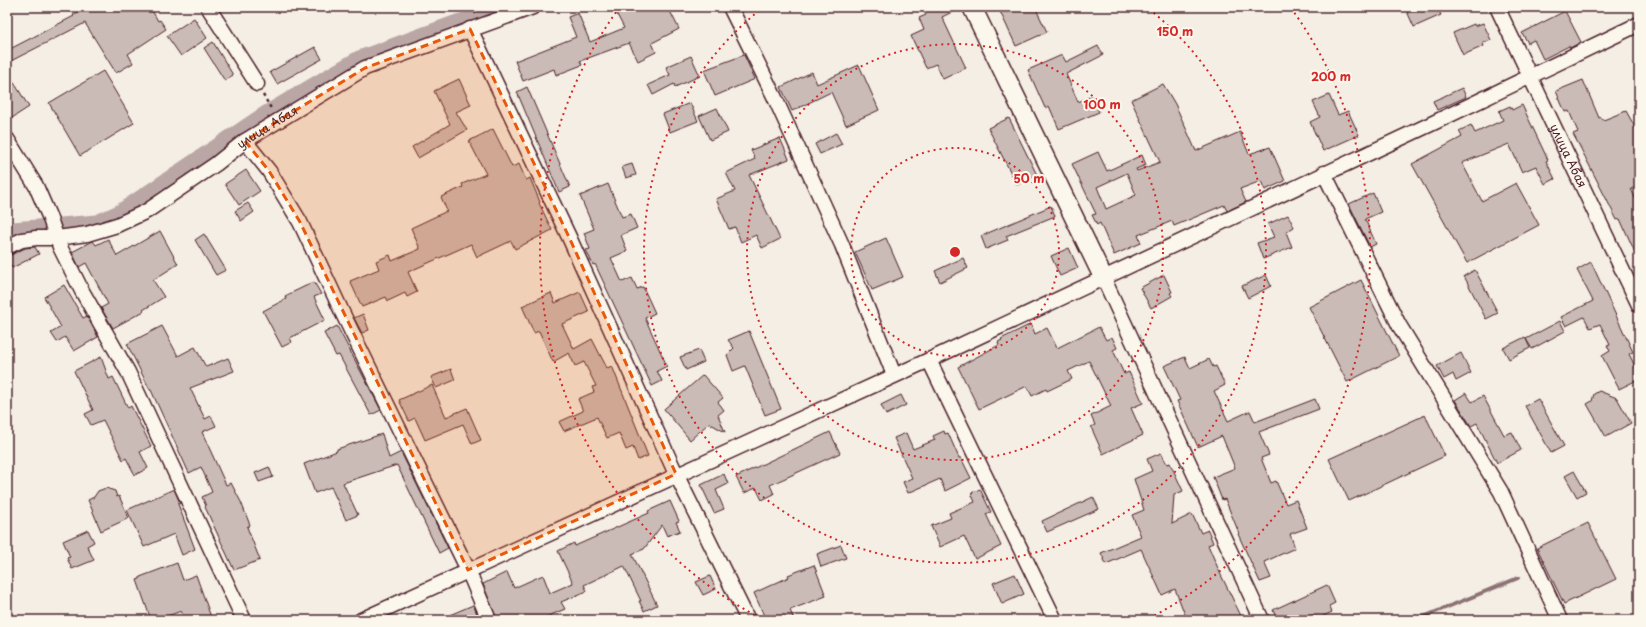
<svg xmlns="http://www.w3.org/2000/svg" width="1646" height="627" font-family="'Playpen Sans',sans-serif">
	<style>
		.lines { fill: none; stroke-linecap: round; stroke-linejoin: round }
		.stream { stroke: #8d7174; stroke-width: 4 }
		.canal { stroke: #baa7a5; stroke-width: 15 }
		.building { fill: #cabbb6; stroke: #4a1f2b; fill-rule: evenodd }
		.minor-casing { stroke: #4a1f2b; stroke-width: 17 }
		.major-casing { stroke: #4a1f2b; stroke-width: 21 }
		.path { stroke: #4a1f2b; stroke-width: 2.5; stroke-dasharray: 3 3; stroke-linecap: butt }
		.minor { stroke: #fbf7ec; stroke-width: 14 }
		.major { stroke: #fbf7ec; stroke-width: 18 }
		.marked { fill: #e8590c; fill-opacity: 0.2; stroke: #e8590c; stroke-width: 3; stroke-dasharray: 8 5; stroke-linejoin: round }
		.ring { fill: none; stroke: #d62828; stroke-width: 2; stroke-dasharray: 2 4 }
		.labels { text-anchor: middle; stroke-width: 4; stroke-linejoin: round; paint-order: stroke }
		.street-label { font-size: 12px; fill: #4a1f2b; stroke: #fbf7ec }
		.centre { fill: #d62828; stroke: #fbf7ec; stroke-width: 2 }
		.ring-label { font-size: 12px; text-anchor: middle; font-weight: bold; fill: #d62828; stroke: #fbf7ec; stroke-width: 4; stroke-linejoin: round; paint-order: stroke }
	</style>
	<rect width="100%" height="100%" fill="#f4eee4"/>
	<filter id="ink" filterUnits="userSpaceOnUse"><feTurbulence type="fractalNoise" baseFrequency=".025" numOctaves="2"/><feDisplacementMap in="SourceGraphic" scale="8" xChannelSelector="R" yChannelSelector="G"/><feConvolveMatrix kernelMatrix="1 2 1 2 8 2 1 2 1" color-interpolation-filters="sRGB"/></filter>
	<g filter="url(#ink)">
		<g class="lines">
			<!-- stream -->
			<path class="stream" d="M1416,620L1518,578"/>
			<!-- canal -->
			<path class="canal" d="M7,232L13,229L97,222L119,212L266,113L359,58L457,22L510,7"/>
		</g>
		<!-- building -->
		<path class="building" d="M86,7H150L158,21L160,20L166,29L128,54L133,63L116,73L85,23L7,63V56L10,49L74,16L73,15Z
			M613,7H668L679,29L652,43L656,52L638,61L629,43L580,61L582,65L556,75L554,69L523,81L515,61L576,37L568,17L578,13L590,42L624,28Z
			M929,7H962L942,17L966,68L943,79L936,64L926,68L911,36L924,30L919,18L926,15L923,10Z
			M998,7H1035L1047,32L1016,46Z
			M1405,7H1437L1441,15L1414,27Z
			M1565,11L1581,42L1570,48L1569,46L1543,59L1534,40L1528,43L1522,33Z
			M194,18L207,38L181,56L167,36Z
			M1483,23L1491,40L1483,43L1484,46L1463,55L1453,33L1474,24L1475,26Z
			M213,42L233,75L225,81L204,48Z
			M1098,46L1103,55L1066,74L1078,102L1092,96L1099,112L1059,129L1049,106L1045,108L1028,70L1062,55L1066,62Z
			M315,47L322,59L277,84L270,72Z
			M744,55L755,79L715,96L704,70Z
			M691,56L700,76L675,87L674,84L653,95L648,85L670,75L666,67Z
			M859,65L879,110L846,125L831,92L792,111L781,87L812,72L817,84Z
			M7,71L29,107L12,118L7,109Z
			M103,71L134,123L80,156L49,103Z
			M459,79L471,105L456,112L467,130L418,158L412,147L450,124L434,91Z
			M1583,80L1599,118L1601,117L1603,120L1606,119L1626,111L1639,134V186L1631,189L1639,206V261L1620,219L1617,220L1580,147L1573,134L1578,132L1569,111L1565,112L1556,91Z
			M1163,84L1175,104L1196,151L1240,132L1249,154L1270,147L1285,181L1265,190L1261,181L1240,189L1246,202L1227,211L1224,205L1174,226L1172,221L1138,235L1141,243L1114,255L1100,223L1097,225L1092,215L1096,214L1072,164L1098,152L1107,171L1142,155L1146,165L1136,169L1137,171L1160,162L1131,100ZM1127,173L1136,195L1106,209L1097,187Z
			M527,87L570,187L559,192L517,92Z
			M1462,88L1466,97L1437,110L1433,101Z
			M1329,95L1338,115L1348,111L1359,135L1323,151L1310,122L1320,117L1313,102Z
			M690,103L698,121L670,132L663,114Z
			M1522,105L1548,160L1546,161L1555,179L1545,184L1536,166L1522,172L1509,144L1462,163L1482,201L1516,183L1539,225L1467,263L1412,164L1462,137L1459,131L1471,125L1475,133L1503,120L1499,111L1510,106L1512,110Z
			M717,108L728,132L710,140L699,116Z
			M1009,118L1037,175L1017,185L988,128Z
			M493,129L512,167L519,164L526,180L530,178L540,202L539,203L552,230L515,249L511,241L477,257L471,244L408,272L417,292L407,297L405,293L388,301L386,297L362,307L350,281L379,269L376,261L390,255L392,261L420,249L411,228L447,211L441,197L463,187L462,184L486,174L469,141Z
			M836,133L842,144L820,154L815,144Z
			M780,138L789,159L749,175L780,239L762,248L756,235L741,242L735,227L729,229L716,199L735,191L726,173L755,159L751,150Z
			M632,164L636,175L626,178L622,167Z
			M246,170L260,191L239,205L225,184Z
			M608,184L622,217L631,214L637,228L621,235L627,251L611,258L622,282L632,278L637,289L643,287L655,313L645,318L667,366L657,371L662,381L652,386L595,264L593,265L586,250L590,249L584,233L594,229L580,196Z
			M1373,193L1381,212L1365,219L1376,244L1370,247L1349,204Z
			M248,203L254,212L241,221L235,211Z
			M1051,206L1055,216L1006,236L1008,240L986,249L981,236Z
			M1288,215L1294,227L1286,232L1292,247L1263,259L1257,243L1274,237L1268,224Z
			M160,231L178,264L153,280L164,297L143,310L144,311L113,328L101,308L108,304L86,263L79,267L72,252L93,241L96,245L108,239L117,256Z
			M204,234L226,270L216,275L195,240Z
			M886,238L903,277L872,290L855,252Z
			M35,247L39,254L12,268L7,257L25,248Z
			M1069,248L1078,268L1060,276L1051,256Z
			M963,258L968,268L940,282L935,271Z
			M1591,262L1633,352L1629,354L1639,374V379L1619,389L1602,356L1610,351L1607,346L1610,345L1600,324L1590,328L1584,317L1566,326L1561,317L1593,301L1577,270Z
			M1475,270L1498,313L1486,319L1464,276Z
			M1164,275L1172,292L1170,293L1172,296L1151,308L1140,288Z
			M1266,275L1271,286L1248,298L1242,286Z
			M1361,280L1399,356L1347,382L1309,307Z
			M314,282L321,294L314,297L325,320L290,338L292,342L282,347L263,311L286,299L285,296Z
			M64,285L83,318L87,316L98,337L74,351L65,337L57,342L51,333L61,327L44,297Z
			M580,292L589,312L562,324L574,349L592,339L607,368L612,366L648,456L638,460L633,447L626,450L619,433L607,438L597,417L564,431L559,422L583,411L578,399L594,392L592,387L596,386L584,362L575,366L569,353L553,362L539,331L534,333L522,306L551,293L555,303Z
			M363,314L369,330L362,333L354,318Z
			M1560,321L1565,331L1532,349L1526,339Z
			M1031,324L1035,334L1047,328L1057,348L1099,327L1106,340L1112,337L1117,348L1113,350L1124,374L1129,372L1143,403L1131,408L1143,435L1103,454L1091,427L1095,425L1091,416L1111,406L1089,361L1068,371L1072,379L1047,391L1046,389L1032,396L1027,386L979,409L958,367L999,345L998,342L1002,340L1001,339Z
			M162,326L178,356L195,347L206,367L228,358L234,371L190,388L205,419L211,416L216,426L202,432L226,485L231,483L241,502L250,525L247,527L260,560L234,570L205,507L206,506L202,497L212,492L201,467L189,473L151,390H150L127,344Z
			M337,326L381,410L371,415L339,355L336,356L324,333Z
			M749,331L781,409L765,415L745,366L733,371L727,355L734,348L728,340Z
			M1525,337L1530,348L1509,359L1503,348Z
			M699,350L704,362L686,370L680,357Z
			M1461,353L1471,373L1456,381L1453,374L1444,379L1437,366Z
			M101,357L109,379L113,377L128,408L131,406L151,446L140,452L148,468L135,475L126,458L123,460L103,420L91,425L85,414L93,410L74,371Z
			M1185,357L1190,368L1209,359L1213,367L1216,366L1225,385L1214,391L1228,421L1250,411L1255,422L1315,399L1319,409L1259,432L1269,455L1261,458L1271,483L1276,481L1286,504L1296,500L1307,528L1290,534L1295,548L1264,562L1271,578L1260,582L1238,534L1239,533L1225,499L1222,500L1213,477L1235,468L1222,436L1198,447L1177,401L1180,400L1164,366Z
			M451,369L455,380L436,388L431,377Z
			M703,375L723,398L718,402L724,410L718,415L725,432L709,423L690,440L664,409Z
			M432,385L446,417L467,408L481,440L472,444L463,424L425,440L415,418L409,421L399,400Z
			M1599,391L1617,398L1631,423L1606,437L1587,404L1592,401L1594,394Z
			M1466,393L1472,402L1483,396L1504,435L1512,432L1521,450L1497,463L1477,423L1471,426L1455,400Z
			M901,395L906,405L886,415L881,405Z
			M1538,399L1564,446L1551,453L1525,406Z
			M1425,415L1445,456L1349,501L1329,459Z
			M944,431L945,434L948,433L959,458H961L971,478L945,491L940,479L908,493L903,482L912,478L894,438L906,433L913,449L935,440L933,436Z
			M830,432L840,453L770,485L774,494L762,500L756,488L744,493L736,477Z
			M382,434L389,458L401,452L448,548L439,553L397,465L343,483L358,515L346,520L331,487L315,493L304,464L337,451V449Z
			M1161,453L1167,464L1170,463L1183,491L1174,495L1172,524L1192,514L1201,533L1208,530L1213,543L1208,545L1220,573L1243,620H1187L1175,589L1162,595L1141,549L1106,564L1101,553L1141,536L1132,515L1144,510L1134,479L1152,471L1147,459Z
			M269,467L273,477L259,482L255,473Z
			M1574,471L1586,492L1577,497L1565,476Z
			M724,474L728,484L716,490L724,509L714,513L701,485Z
			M106,488L115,491L117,497L119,496L129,518L101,531L88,500L94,497L98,491Z
			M174,489L180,503L178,504L195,549L182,555L174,534L144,547L127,510Z
			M980,489L991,512L986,514L1001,546L975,559L964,536L940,547L931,526L951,518L949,513L975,502L971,493Z
			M1093,497L1099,509L1047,532L1042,521Z
			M670,501L679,521L676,522L680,531L667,536L662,525L644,549L632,554L657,605L644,611L639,601H641L624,566L584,585L587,591L561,602L565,609L539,620H497L483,584L507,572L514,588L543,575L550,593L573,583L558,551L574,543L575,546L649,513L648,511Z
			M1588,523L1616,579L1564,604L1537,548Z
			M88,530L94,542L87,546L94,560L72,569L67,558L70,557L63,541Z
			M841,545L846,558L821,567L817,554Z
			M177,563L183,580L196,575L212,620H185L181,611L157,620H151L137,580L140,579V577Z
			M814,565L826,596L790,610L794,620H766L754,593L789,577L788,575Z
			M1015,574L1024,594L1002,604L993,583Z
			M710,576L716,589L703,595L696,582Z
			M1327,585L1335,603L1329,606L1332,612L1315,620L1313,615L1302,620H1277L1273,610Z
			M473,605L480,620H438Z"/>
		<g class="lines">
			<defs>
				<g id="minor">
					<path d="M208,7L257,84"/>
					<path d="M730,7L774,96L842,245L894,375"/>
					<path id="s1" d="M1497,7L1639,305"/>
					<path d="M470,29L569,237L676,474L748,620"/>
					<path d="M7,139L36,186L49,216L60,247L82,291L128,372L244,620"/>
					<path d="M245,141L269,171L300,222L342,312L468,570L489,620"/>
					<path d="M1324,173L1399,325L1501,492L1560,620"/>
					<path id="s2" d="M7,247L22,240L36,238H57L87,234L117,225L147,211L216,164L245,141L365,68L533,7"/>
					<path d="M1103,277L1262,620"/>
					<path d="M929,360L1055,620"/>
					<path d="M361,620L929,360L1431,124L1639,24"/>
				</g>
				<path id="major" d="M972,7L1103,277"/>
			</defs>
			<!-- minor casing -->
			<use href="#minor" class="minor-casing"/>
			<!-- major casing -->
			<use href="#major" class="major-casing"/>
			<!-- path -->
			<path class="path" d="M473,7L476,14
				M263,95L272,110"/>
			<!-- minor -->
			<use href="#minor" class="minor"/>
			<!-- major -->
			<use href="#major" class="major"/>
		</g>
	</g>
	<!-- marked area -->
	<path class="marked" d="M470,29L569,237L676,474L468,570L300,222L269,171L245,141L365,68Z"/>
	<!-- distance rings -->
	<g class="ring">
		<circle cx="955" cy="252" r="104"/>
		<circle cx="955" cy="252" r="208"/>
		<path d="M1149 9A311 311 0 1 1 761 9"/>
		<path d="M760 618A415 415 0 0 1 619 8M1291 8A415 415 0 0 1 1150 618"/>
	</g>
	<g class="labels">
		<!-- street labels -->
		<g class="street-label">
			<text dy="4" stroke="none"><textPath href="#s2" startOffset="293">улица Абая</textPath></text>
			<text dy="4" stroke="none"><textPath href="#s1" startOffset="165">улица Абая</textPath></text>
		</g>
	</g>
	<circle cx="955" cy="252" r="6" class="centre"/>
	<g class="ring-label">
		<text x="1175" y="36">150 m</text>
		<text x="1331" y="81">200 m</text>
		<text x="1102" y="109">100 m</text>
		<text x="1029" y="183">50 m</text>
	</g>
	<!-- margin -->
	<rect width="1646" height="627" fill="none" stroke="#fbf7ec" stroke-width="24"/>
	<rect x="12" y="12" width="1622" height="603" fill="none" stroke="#4a1f2b" stroke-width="1.5" filter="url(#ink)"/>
</svg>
